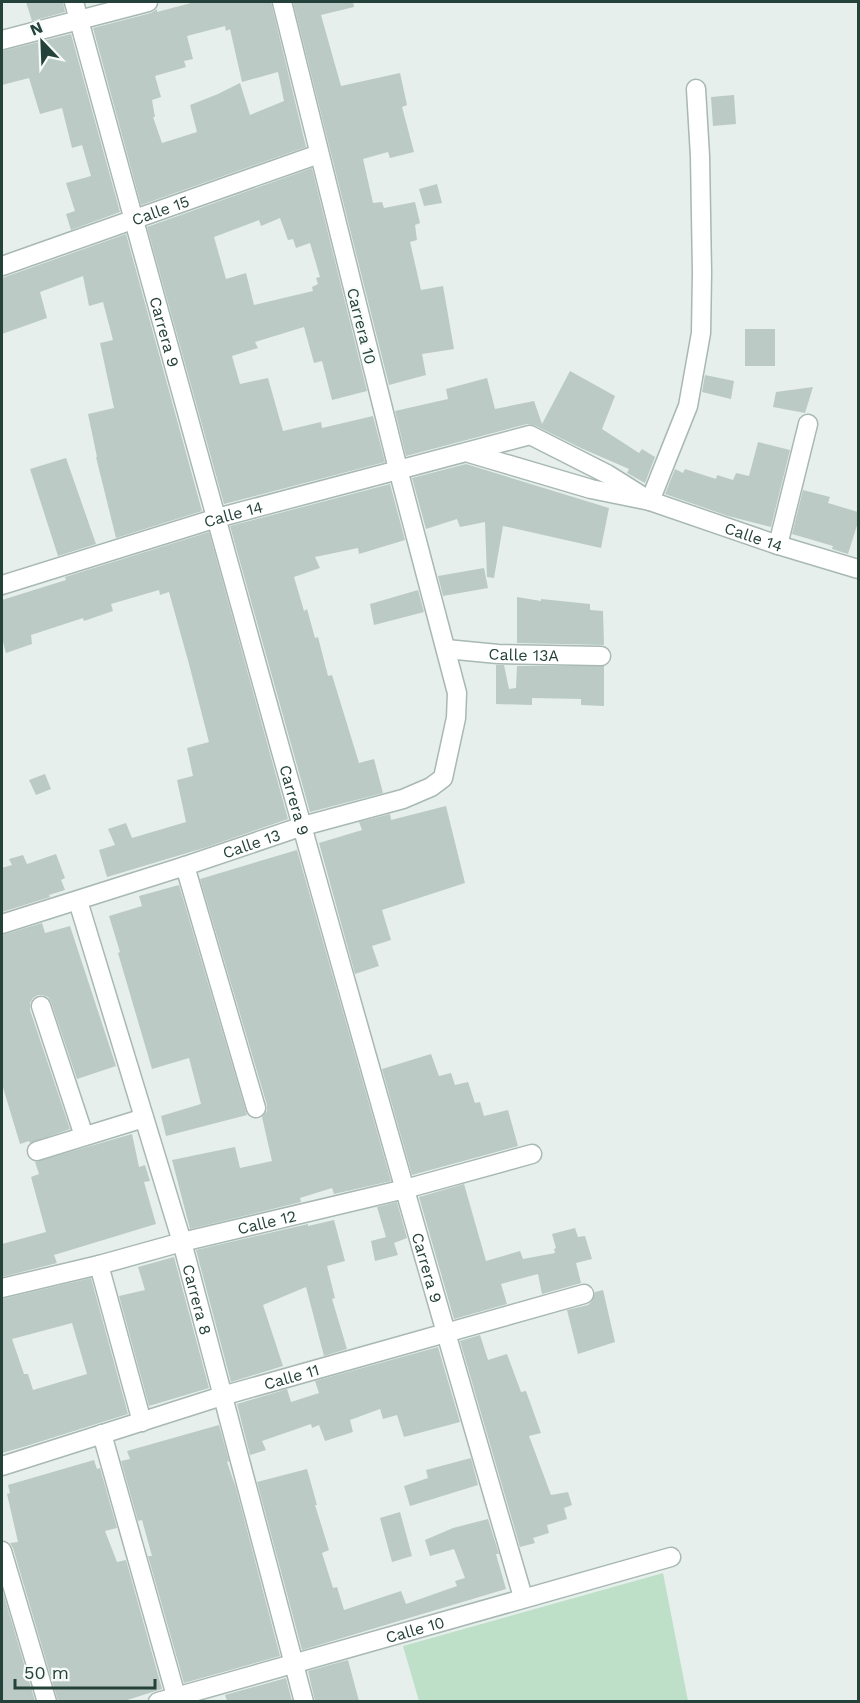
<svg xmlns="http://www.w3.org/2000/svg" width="860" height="1703" font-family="'Work Sans',sans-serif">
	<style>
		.green { fill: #bfe0c8 }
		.building { fill: #bbcac4; fill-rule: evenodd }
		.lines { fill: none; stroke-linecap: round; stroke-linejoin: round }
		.minor-casing { stroke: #a8b8b2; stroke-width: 21 }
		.minor { stroke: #fff; stroke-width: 18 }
		.labels { text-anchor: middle; stroke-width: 4.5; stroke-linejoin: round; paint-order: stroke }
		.street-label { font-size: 16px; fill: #24423a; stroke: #f7fbf9 }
	</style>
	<rect width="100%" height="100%" fill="#e6efeb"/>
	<!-- green -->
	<path class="green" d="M663,1573L688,1701H419L403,1646Z"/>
	<!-- building -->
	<path class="building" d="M26,2H63L65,12L32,21Z
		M195,2H271L306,147L141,205L93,28L151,13L157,9V12ZM225,26L226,31L230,29L242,82L278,72L284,101L250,115L240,83L218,94L190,105L197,132L162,143L153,117H155L152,100L161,97L155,76L186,67L184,61L193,59L187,36Z
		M293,2H353L354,7L321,15L341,86L400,73L407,105L402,107L414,152L390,158L388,152L363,159L373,203L382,202L384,208L415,202L420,223L415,225L417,240L410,242L421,290L443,286L454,349L422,354L426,375L389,385Z
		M71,34L120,212L71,230L66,214L75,211L66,183L91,176L82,145L72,148L62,108L40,114L29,78L2,85V51Z
		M734,95L736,124L713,126L711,97Z
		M312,168L367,391L332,400L322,361L314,363L304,327L255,342L258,348L232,356L240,384L268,378L283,431L321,422L322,428L373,416L385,462L224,504L147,227ZM280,218L288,240L293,239L296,248L310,243L320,277L316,278L318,284L312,287L313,291L254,305L246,273L226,279L214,237L259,220L261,226Z
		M437,184L442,203L424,206L419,189Z
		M126,234L202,511L116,538L96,457H97L88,414L114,408L100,343L113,340L103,302L89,306L83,276L40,292L47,318L2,334V278Z
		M745,329H775V366H745Z
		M570,371L615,396L602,429L639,453L642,449L655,457L645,483L627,473L629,469L583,449L534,425L527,424L406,456L395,411L448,399L446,389L487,378L495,409L534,401L542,424Z
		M705,375L734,381L731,399L702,392Z
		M813,387L805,413L773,407L776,392Z
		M758,442L790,450L771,527L728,516L665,494L675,469L683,473L685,469L716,479L717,475L733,480L736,473L749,476Z
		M66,458L96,544L58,556L30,469Z
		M466,464L609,508L601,548L503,526L494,578L487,577L485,522L460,527L457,519L426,529L412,478Z
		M390,484L405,540L359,554L358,548L315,557L320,568L294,577L304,611L307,609L315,638L318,637L328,676L332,675L359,763L374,759L383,793L310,812L230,526Z
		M803,490L830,497L828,503L858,512V522L848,554L832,549L833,546L792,534Z
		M209,532L288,819L207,847L107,877L99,850L115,845L108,829L126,823L132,838L186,822L177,780L193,776L187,748L209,742L189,664L169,592L160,595L159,590L111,604L113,611L84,621L83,618L31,635L32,644L6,653L2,638V600L66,580L65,577Z
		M484,568L488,588L443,596L438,576Z
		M418,590L424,612L374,625L370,604Z
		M517,597L541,601V599L590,604V610L603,611L604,645L517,643Z
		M496,665H504L509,689L516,688L517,666H604V706L581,705V699L532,698V705L496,704Z
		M45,774L51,789L36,795L29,780Z
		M446,806L465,883L382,910L391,940L372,946L379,966L355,974L319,843L362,830L359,822L390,814L391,820Z
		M297,850L391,1181L334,1194L332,1188L300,1198L301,1202L190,1229L172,1160L235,1147L240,1168L272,1161L262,1117L267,1111V1105L200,879Z
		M56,854L65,878L61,880L65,890L49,895L50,897L2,912V868L12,865L9,859L23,855L27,864Z
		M179,885L247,1115L166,1136L161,1116L201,1104L189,1058L152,1069L118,953L120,952L109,916L142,906L139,896Z
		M42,923L45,933L70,926L116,1066L77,1079L51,1002L48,997L43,995H38L33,998L30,1003V1010L70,1129L30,1143L29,1141L20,1144L2,1084V935Z
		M431,1054L439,1076L451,1073L455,1085L468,1082L475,1103L480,1102L484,1116L508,1110L518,1146L412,1175L382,1069Z
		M132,1134L139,1167L145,1165L150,1181L144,1182L156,1224L54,1255L57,1263L2,1277V1244L46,1232L31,1177L39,1174L35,1162Z
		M464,1184L486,1261L520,1251L523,1259L555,1253L554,1249L556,1248L552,1234L575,1228L578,1237L585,1236L592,1259L576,1263L581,1283L542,1294L538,1274L501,1284L507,1304L454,1319L419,1197Z
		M397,1202L407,1238L394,1243L398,1255L375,1261L371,1241L386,1237L377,1207Z
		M334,1220L345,1261L327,1266L335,1298L332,1299L347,1349L324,1356L306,1287L263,1305L283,1366L231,1382L196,1250L308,1224V1226Z
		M174,1257L209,1388L149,1406L119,1296L145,1290L138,1267Z
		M91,1278L128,1414L23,1447L2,1453V1299ZM72,1323L87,1374L33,1390L28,1374H24L12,1339Z
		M603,1290L615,1342L578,1354L567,1310L588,1305L592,1301L595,1292Z
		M480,1335L488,1360L507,1354L521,1392L526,1391L541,1433L529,1436L551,1495L568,1492L572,1505L564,1508L567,1519L547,1525L549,1533L533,1538L535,1543L520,1547L460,1341Z
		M438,1347L460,1422L404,1437L397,1415L383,1419L380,1409L350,1420L353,1432L325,1441L319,1425L312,1428L311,1424L262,1441L266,1450L250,1455L237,1404L287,1389L291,1402L319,1393L315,1381Z
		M219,1425L229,1461L227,1462L236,1488L280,1656L184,1683L148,1556H152L142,1520L138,1521L121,1461L130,1459L127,1451Z
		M471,1458L478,1485L410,1506L404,1486L428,1478L426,1470Z
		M94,1460L97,1469L100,1468L117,1528L105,1531L117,1562L126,1560L162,1689L124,1701H58L13,1548L10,1543L18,1542L7,1494L10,1493L8,1485Z
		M307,1469L317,1505H315L329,1550L322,1553L333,1588L337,1587L344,1610L401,1591L406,1604L457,1586L455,1581L465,1578L454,1549L430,1556L425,1540L453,1528L488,1519L499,1554H496L506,1589L302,1650L257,1482Z
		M400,1512L412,1556L392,1562L380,1518Z
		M2,1589L35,1701H2Z
		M348,1660L359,1701H315L308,1671Z
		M286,1678L292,1701H227L225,1695Z"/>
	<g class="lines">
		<defs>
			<g id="minor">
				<path id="s1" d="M74,2C220,534 367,1067 523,1597"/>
				<path d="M2,40L148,2"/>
				<path id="s2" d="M2,266L319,154"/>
				<path id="s3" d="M469,453L591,489L650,501L778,545L858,569"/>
				<path d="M650,501L688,406L701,333L702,273L700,156L696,89"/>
				<path d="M778,545L808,424"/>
				<path id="s4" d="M2,585L217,518L530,435L607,474L650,501"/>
				<path id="s5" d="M446,649L498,654L601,656"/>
				<path d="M185,866L256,1108"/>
				<path id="s6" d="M78,901L182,1242L304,1702"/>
				<path id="s7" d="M2,924L185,866L303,826L403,799L431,787L443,778L456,718L457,693L398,469L282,2"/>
				<path d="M41,1006L84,1136"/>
				<path d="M37,1151L144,1118"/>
				<path d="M99,1265L142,1422"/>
				<path id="s8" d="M2,1288L99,1265L182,1242L405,1189L532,1154"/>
				<path d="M102,1434L176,1696"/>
				<path id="s9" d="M2,1466L222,1396L584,1294"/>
				<path d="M2,1551L47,1702"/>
				<path id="s10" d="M158,1702L671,1557"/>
			</g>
		</defs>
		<!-- minor casing -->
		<use href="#minor" class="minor-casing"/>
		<!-- minor -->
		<use href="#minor" class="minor"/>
	</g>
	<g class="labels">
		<!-- street labels -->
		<g class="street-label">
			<text dy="6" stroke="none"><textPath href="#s2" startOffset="168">Calle 15</textPath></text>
			<text transform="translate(362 326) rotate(76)" y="6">Carrera 10</text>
			<text dy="6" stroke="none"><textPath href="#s1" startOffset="342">Carrera 9</textPath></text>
			<text dy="6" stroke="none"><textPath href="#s4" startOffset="242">Calle 14</textPath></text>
			<text dy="6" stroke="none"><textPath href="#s3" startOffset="297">Calle 14</textPath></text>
			<text dy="6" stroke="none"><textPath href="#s5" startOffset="78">Calle 13A</textPath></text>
			<text dy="6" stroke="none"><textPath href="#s1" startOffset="828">Carrera 9</textPath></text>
			<text dy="6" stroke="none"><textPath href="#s7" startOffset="262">Calle 13</textPath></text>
			<text dy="6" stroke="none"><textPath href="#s8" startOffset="273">Calle 12</textPath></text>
			<text dy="6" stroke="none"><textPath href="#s1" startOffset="1314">Carrera 9</textPath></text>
			<text dy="6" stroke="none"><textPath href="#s6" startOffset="416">Carrera 8</textPath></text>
			<text dy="6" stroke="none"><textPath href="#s9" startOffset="303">Calle 11</textPath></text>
			<text dy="6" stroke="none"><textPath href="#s10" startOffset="267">Calle 10</textPath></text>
		</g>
	</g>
	<!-- border -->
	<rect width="860" height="1703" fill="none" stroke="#24423a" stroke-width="6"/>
	<!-- north arrow -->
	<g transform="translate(42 42) rotate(337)" stroke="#f7fbf9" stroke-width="4.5" paint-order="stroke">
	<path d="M0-4.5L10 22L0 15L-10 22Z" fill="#24423a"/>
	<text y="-9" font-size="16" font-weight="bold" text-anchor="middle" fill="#24423a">N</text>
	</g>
	<!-- scale -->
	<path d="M15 1679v9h140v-9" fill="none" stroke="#24423a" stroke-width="3"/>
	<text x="24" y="1679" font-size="18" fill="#24423a" stroke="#f7fbf9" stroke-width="4.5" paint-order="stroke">50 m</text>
</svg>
